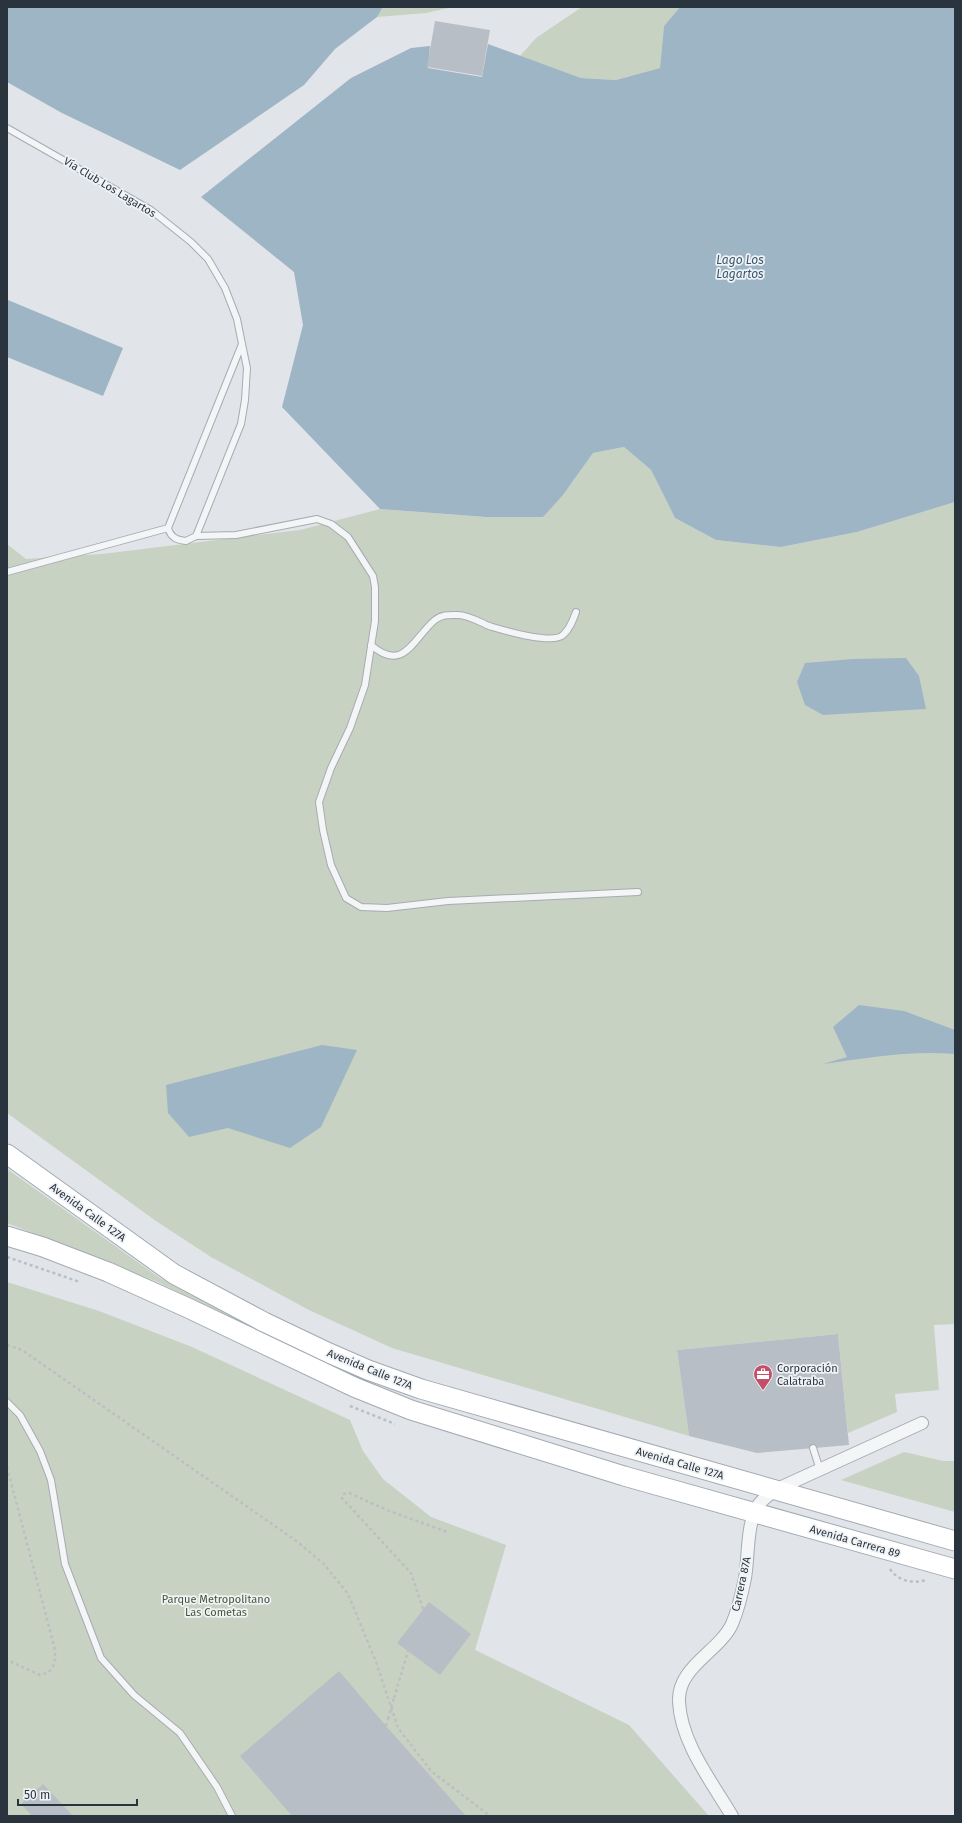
<svg xmlns="http://www.w3.org/2000/svg" width="962" height="1823" font-family="'Fira Sans',sans-serif">
	<style>
		.green { fill: #c8d2c2 }
		.water { fill: #9eb5c6 }
		.building { fill: #b8bec5 }
		.lines { fill: none; stroke-linecap: round; stroke-linejoin: round }
		.lane-casing { stroke: #a6acb2; stroke-width: 8 }
		.street-casing { stroke: #a6acb2; stroke-width: 14 }
		.primary-casing { stroke: #a1aab3; stroke-width: 21 }
		.path { stroke: #bbbfc3; stroke-width: 2.5; stroke-dasharray: 3 3; stroke-linecap: butt }
		.lane { stroke: #f3f5f7; stroke-width: 6 }
		.street { stroke: #f3f5f7; stroke-width: 12 }
		.primary { stroke: #fff; stroke-width: 19 }
		.path-bridge { stroke: #bbbfc3; stroke-width: 2.5; stroke-dasharray: 3 3; stroke-linecap: butt }
		.labels { text-anchor: middle; stroke-width: 3.5; stroke-linejoin: round; paint-order: stroke }
		.street-label { font-size: 11px; fill: #2a343f; stroke: #f0f3f6 }
		.poi-label { font-size: 11px; fill: #2a343f; stroke: #f0f3f6; text-anchor: start }
		.park-label { font-size: 11px; fill: #425939; stroke: #f0f3f6 }
		.water-label { font-size: 12px; font-style: italic; fill: #375670; stroke: #f0f3f6 }
	</style>
	<rect width="100%" height="100%" fill="#e1e4e8"/>
	<!-- green -->
	<path class="green" d="M383,7H453L426,13L377,17Z
		M582,7H680L664,26L660,68L616,80L581,78L520,56L536,38Z
		M624,447L651,470L675,518L716,540L781,547L857,532L955,502V1324L934,1325L939,1390L895,1394L897,1412L848,1433L838,1334L677,1350L689,1436L392,1348L309,1310L211,1257L156,1221L7,1113V544L26,559L102,554L300,530L380,509L486,517L563,495L593,453Z
		M7,1169L160,1278L386,1390L341,1372L158,1282L7,1223Z
		M7,1282L99,1311L192,1347L350,1420L363,1451L383,1479L431,1517L506,1545L475,1650L629,1725L709,1816H7Z
		M904,1452L943,1461H955V1512L841,1480Z"/>
	<!-- water -->
	<path class="water" d="M7,7H383L377,17L335,49L304,85L180,170L62,113L7,82Z
		M680,7H955V502L857,532L781,547L716,540L675,518L651,470L624,447L593,453L563,495L543,517H486L380,509L282,407L303,325L294,272L201,197L351,78L411,48L430,46L428,68L482,77L488,44L581,78L616,80L660,68L664,26Z
		M8,300L123,348L103,396L7,357Z
		M906,658L919,676L926,709L823,715L805,705L797,682L805,663L853,659Z
		M859,1005L904,1011L955,1030V1054C911,1050 866,1058 823,1064L847,1057L833,1027Z
		M322,1045L357,1050L321,1127L290,1148L228,1128L189,1137L168,1113L166,1085Z"/>
	<!-- building -->
	<path class="building" d="M435,21L490,30L482,76L427,67Z
		M838,1334L849,1445L757,1453L689,1436L677,1350Z
		M429,1602L471,1634L440,1675L397,1643Z
		M339,1671L386,1726L466,1816H292L240,1756Z
		M43,1784L73,1816H32L21,1804Z"/>
	<g class="lines">
		<defs>
			<path id="lane" d="M7,128L151,210L191,242L208,259L225,288L237,319L242,344L247,368L245,400L241,424L196,536L186,541C177,540 171,538 168,528L242,344
				M196,536L236,535L317,519L331,524L348,537L373,576L375,587V621L365,685L350,728L331,768L319,802L323,830L331,865L346,898L361,907L387,908L448,901L638,892
				M7,572L168,528
				M371,645C404,674 414,637 435,620C442,614 450,615 458,615C468,615 480,622 489,626C503,630 552,645 563,635C570,629 573,620 576,612
				M7,1402L20,1415L40,1451L51,1480L65,1564L101,1658L134,1695L180,1733L217,1787L232,1816
				M813,1448L820,1470"/>
			<path id="street" d="M732,1816C712,1782 681,1743 679,1702C677,1667 719,1652 732,1624C738,1610 742,1593 745,1578C749,1555 746,1523 759,1504C764,1498 770,1494 775,1490L922,1423"/>
			<path id="primary" d="M7,1154L174,1274L264,1322L329,1353L368,1370L421,1389L955,1541
				M7,1236L43,1247L108,1272L188,1308L354,1387L411,1410L624,1476L955,1569"/>
		</defs>
		<!-- lane casing -->
		<use href="#lane" class="lane-casing"/>
		<!-- street casing -->
		<use href="#street" class="street-casing"/>
		<!-- primary casing -->
		<use href="#primary" class="primary-casing"/>
		<!-- path -->
		<path class="path" d="M7,1257L80,1282
			M7,1345L22,1350L295,1540L324,1564L348,1594L376,1662L398,1728L431,1771L490,1816
			M350,1406L395,1424
			M7,1467L55,1650V1663L49,1672L40,1675L7,1660
			M890,1569C898,1581 913,1584 926,1580
			M423,1609L411,1573L342,1498L343,1494L349,1493L387,1510L447,1532
			M394,1698L408,1651
			M386,1726L388,1719"/>
		<!-- lane -->
		<use href="#lane" class="lane"/>
		<!-- street -->
		<use href="#street" class="street"/>
		<!-- primary -->
		<use href="#primary" class="primary"/>
		<!-- path-bridge -->
		<path class="path-bridge" d="M388,1719L394,1698"/>
	</g>
	<!-- icons -->
	<defs>
		<symbol id="office-pin" viewBox="-11 -11 22 30"><path d="M0 17L-7.5 6A9.5 9.5 0 1 1 7.5 6Z" fill="#c44f6b" stroke="#f0f3f6"/><path d="M-6-3h4V-5.5h4V-3h4V5H-6ZM-1-4.5V-3h2v-1.5ZM-6 0V1H6V0Z" fill="#fff"/></symbol>
	</defs>
	<g fill-rule="evenodd">
		<use href="#office-pin" x="752" y="1363" width="22" height="30"/>
	</g>
	<g class="labels">
		<!-- street labels -->
		<g class="street-label">
			<text transform="translate(110 187) rotate(31)" y="4">Vía Club Los Lagartos</text>
			<text transform="translate(88 1212) rotate(36)" y="4">Avenida Calle 127A</text>
			<text transform="translate(370 1369) rotate(22)" y="4">Avenida Calle 127A</text>
			<text transform="translate(680 1463) rotate(16)" y="4">Avenida Calle 127A</text>
			<text transform="translate(855 1541) rotate(16)" y="4">Avenida Carrera 89</text>
			<text transform="translate(741 1584) rotate(-78)" y="4">Carrera 87A</text>
		</g>
		<!-- poi labels -->
		<g class="poi-label">
			<text x="777" y="1372">Corporación<tspan x="777" dy="13">Calatraba</tspan></text>
		</g>
		<!-- park labels -->
		<g class="park-label">
			<text x="216" y="1603">Parque Metropolitano<tspan x="216" dy="13">Las Cometas</tspan></text>
		</g>
		<!-- water labels -->
		<g class="water-label">
			<text x="740" y="264">Lago Los<tspan x="740" dy="14">Lagartos</tspan></text>
		</g>
	</g>
	<!-- border -->
	<rect width="962" height="1823" fill="none" stroke="#2a343f" stroke-width="16"/>
	<!-- scale -->
	<path d="M18 1799v6h119v-6" fill="none" stroke="#2a343f" stroke-width="2"/>
	<text x="24" y="1799" font-size="12" fill="#2a343f" stroke="#f0f3f6" stroke-width="3" paint-order="stroke">50 m</text>
</svg>
